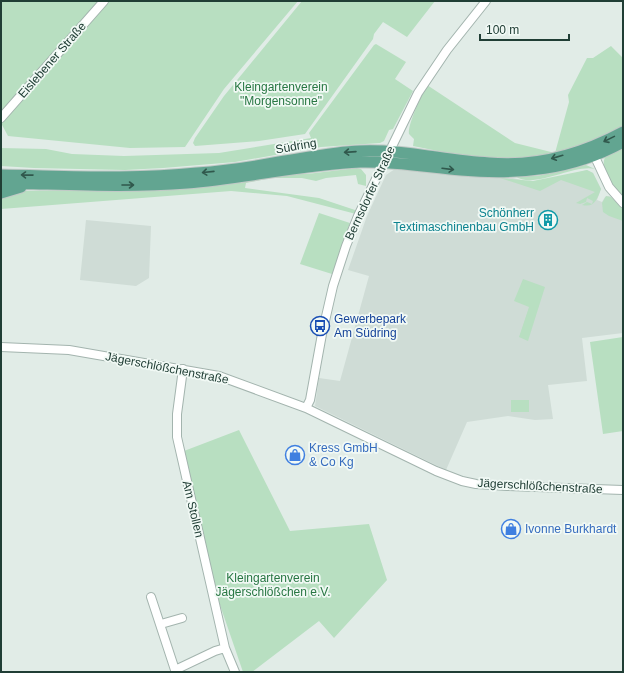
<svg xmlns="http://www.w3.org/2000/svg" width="624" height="673" font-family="Helvetica,sans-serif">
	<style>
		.built { fill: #cfdcd6 }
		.green { fill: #b8dfc1 }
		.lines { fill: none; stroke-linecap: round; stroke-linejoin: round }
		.minor-casing { stroke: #a3b4ae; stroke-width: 10 }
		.major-casing { stroke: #c1c9c6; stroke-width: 13 }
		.minor { stroke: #fff; stroke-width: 8 }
		.major { stroke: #62a591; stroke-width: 11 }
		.oneway { stroke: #30584c }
		.labels { text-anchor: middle; stroke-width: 3.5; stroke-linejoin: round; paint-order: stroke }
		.street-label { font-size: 12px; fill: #203e35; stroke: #f1f9f5 }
		.park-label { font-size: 12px; fill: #287743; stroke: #f1f9f5 }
		.culture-label { font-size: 12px; fill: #0d838f; stroke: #f1f9f5; text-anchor: end }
		.transit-label { font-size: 12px; fill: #164399; stroke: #f1f9f5; text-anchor: start }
		.shop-label { font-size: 12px; fill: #366cbe; stroke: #f1f9f5; text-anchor: start }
	</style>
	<rect width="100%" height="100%" fill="#e1ece7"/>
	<!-- built -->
	<path class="built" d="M395,169L462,176L513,178L529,182L566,176L587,170L593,173L601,189L597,200L602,202L605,197L609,196L623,209V333L582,338L587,381L548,385L553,419L535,420L508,416L467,422L446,470L315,406L319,378L340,381L369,276L348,270L367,216L386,175Z
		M86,220L151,226L149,278L136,286L80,280Z"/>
	<!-- green -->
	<path class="green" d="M1,1H100L1,114Z
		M107,1H298L224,89L185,147L130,148L8,136L1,123L49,65Z
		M302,1H435L407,37L383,22L374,34L373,39L305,134L259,141L195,146L193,143L195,138L224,96Z
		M376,44L406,62L395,79L413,91L393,129L389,130L384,141L380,143L321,147L235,162L163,168L125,170L34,168L1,166V148L46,149L72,154L124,156L219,153L311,138L309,133L374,45Z
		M611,46L623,58V126L616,130L566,151L542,158L526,160L478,159L413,146L414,139L409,134C407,126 422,94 427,85L515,143L555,153L569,102L568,95L587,58H593Z
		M623,145V200C616,191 596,165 607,155C611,151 618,148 623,145Z
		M586,165L595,169C573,164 534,190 515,176H537Z
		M357,168L361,169L366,175V186L358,184L356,175L326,178L316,181L302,178H271L246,183L245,188L319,198L358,211L356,214L287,196L231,191L1,209V199L22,191L77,190L291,173L307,174Z
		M587,170L593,173L601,189C597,199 595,208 582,205L587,202L592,204L593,201L587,198L586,202L580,204L576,203L595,192L561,180L540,191L500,178L533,181Z
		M606,196L611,197L623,209V221L609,216L603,212L602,203Z
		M319,213L350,223L332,274L300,264Z
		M523,279L545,287L528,341L519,337L529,307L514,301Z
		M623,337V431L603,434L590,342Z
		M511,400H529V412H511Z
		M239,430L290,531L369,524L387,580L334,638L319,621L252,672H243L208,570L184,451Z"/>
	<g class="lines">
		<defs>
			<path id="minor" d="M1,118L104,1
				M594,151V155L609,187L623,203
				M1,347L69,350L219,376L306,408L436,471L462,481L476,484L507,486L623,490
				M183,369L177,414V437L225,648L235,672
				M306,408L310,400L322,334L333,286L346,246L358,216L418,93L447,50L486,1
				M151,597L175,670L215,651L225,648
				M161,624L182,618"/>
			<path id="major" d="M1,175C66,176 132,180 197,173C225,171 252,167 279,162C306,158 333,152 360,151C404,149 446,161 489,163C536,167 582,154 623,132
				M1,183C63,184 126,188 187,183C245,178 302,165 360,162C394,161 427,167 461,170C518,175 572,170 623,142
				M1,193L21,187"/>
		</defs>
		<!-- minor casing -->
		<use href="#minor" class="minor-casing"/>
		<!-- major casing -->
		<use href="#major" class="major-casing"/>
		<!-- minor -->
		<use href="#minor" class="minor"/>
		<!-- major -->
		<use href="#major" class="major"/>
	</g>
	<!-- one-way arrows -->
	<defs><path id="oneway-shaft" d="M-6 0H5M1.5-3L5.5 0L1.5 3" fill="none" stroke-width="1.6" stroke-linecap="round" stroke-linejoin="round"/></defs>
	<g class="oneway">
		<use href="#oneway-shaft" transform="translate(609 139) rotate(154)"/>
		<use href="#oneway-shaft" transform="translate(350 152) rotate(176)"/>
		<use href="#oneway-shaft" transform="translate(557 157) rotate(164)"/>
		<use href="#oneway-shaft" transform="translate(448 169) rotate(7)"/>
		<use href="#oneway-shaft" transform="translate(208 172) rotate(174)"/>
		<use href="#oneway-shaft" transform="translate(27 175) rotate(-179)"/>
		<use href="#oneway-shaft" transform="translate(128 185)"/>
	</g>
	<!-- icons -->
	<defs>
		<symbol id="building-ring" viewBox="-11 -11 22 22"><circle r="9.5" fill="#f1f9f5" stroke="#0f9aa8" stroke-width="1.5"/><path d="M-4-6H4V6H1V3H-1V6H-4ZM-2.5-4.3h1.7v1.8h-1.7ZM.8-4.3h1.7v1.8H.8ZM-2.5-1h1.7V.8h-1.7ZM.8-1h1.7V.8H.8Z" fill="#0f9aa8"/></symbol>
		<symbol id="bus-ring" viewBox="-11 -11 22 22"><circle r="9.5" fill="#f1f9f5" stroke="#1a4fb4" stroke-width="1.5"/><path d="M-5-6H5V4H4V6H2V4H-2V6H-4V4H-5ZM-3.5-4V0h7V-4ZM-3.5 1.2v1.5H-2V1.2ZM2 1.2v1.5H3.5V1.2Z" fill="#1a4fb4"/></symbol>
		<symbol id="shop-ring" viewBox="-11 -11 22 22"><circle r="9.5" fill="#f1f9f5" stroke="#3f7fe0" stroke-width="1.5"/><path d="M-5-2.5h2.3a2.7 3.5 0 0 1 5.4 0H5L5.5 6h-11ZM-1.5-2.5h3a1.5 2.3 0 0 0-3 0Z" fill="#3f7fe0"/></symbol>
	</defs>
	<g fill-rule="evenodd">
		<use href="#building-ring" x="537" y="209" width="22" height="22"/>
		<use href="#bus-ring" x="309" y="315" width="22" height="22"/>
		<use href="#shop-ring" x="284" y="444" width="22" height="22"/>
		<use href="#shop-ring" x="500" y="518" width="22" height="22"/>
	</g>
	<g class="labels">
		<!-- street labels -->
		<g class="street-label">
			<text transform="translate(52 60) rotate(-49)" y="4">Eislebener Straße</text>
			<text transform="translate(296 146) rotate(-10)" y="4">Südring</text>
			<text transform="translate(370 193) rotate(-65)" y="4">Bernsdorfer Straße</text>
			<text transform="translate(167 368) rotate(11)" y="4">Jägerschlößchenstraße</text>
			<text transform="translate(540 486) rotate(3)" y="4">Jägerschlößchenstraße</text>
			<text transform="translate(193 509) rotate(77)" y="4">Am Stollen</text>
		</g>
		<!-- park labels -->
		<g class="park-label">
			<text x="281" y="91">Kleingartenverein<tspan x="281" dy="14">"Morgensonne"</tspan></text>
			<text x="273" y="582">Kleingartenverein<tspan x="273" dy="14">Jägerschlößchen e.V.</tspan></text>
		</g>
		<!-- culture labels -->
		<g class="culture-label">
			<text x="534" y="217">Schönherr<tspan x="534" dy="14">Textimaschinenbau GmbH</tspan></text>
		</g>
		<!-- transit labels -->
		<g class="transit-label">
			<text x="334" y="323">Gewerbepark<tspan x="334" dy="14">Am Südring</tspan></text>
		</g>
		<!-- shop labels -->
		<g class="shop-label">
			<text x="309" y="452">Kress GmbH<tspan x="309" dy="14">&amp; Co Kg</tspan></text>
			<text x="525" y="533">Ivonne Burkhardt</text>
		</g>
	</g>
	<!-- border -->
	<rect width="624" height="673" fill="none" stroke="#203e35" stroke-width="4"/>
	<!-- scale -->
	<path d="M480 34v6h89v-6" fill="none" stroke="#203e35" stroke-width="2"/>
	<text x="486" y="34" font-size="12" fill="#203e35" stroke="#f1f9f5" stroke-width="3" paint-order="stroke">100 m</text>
</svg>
